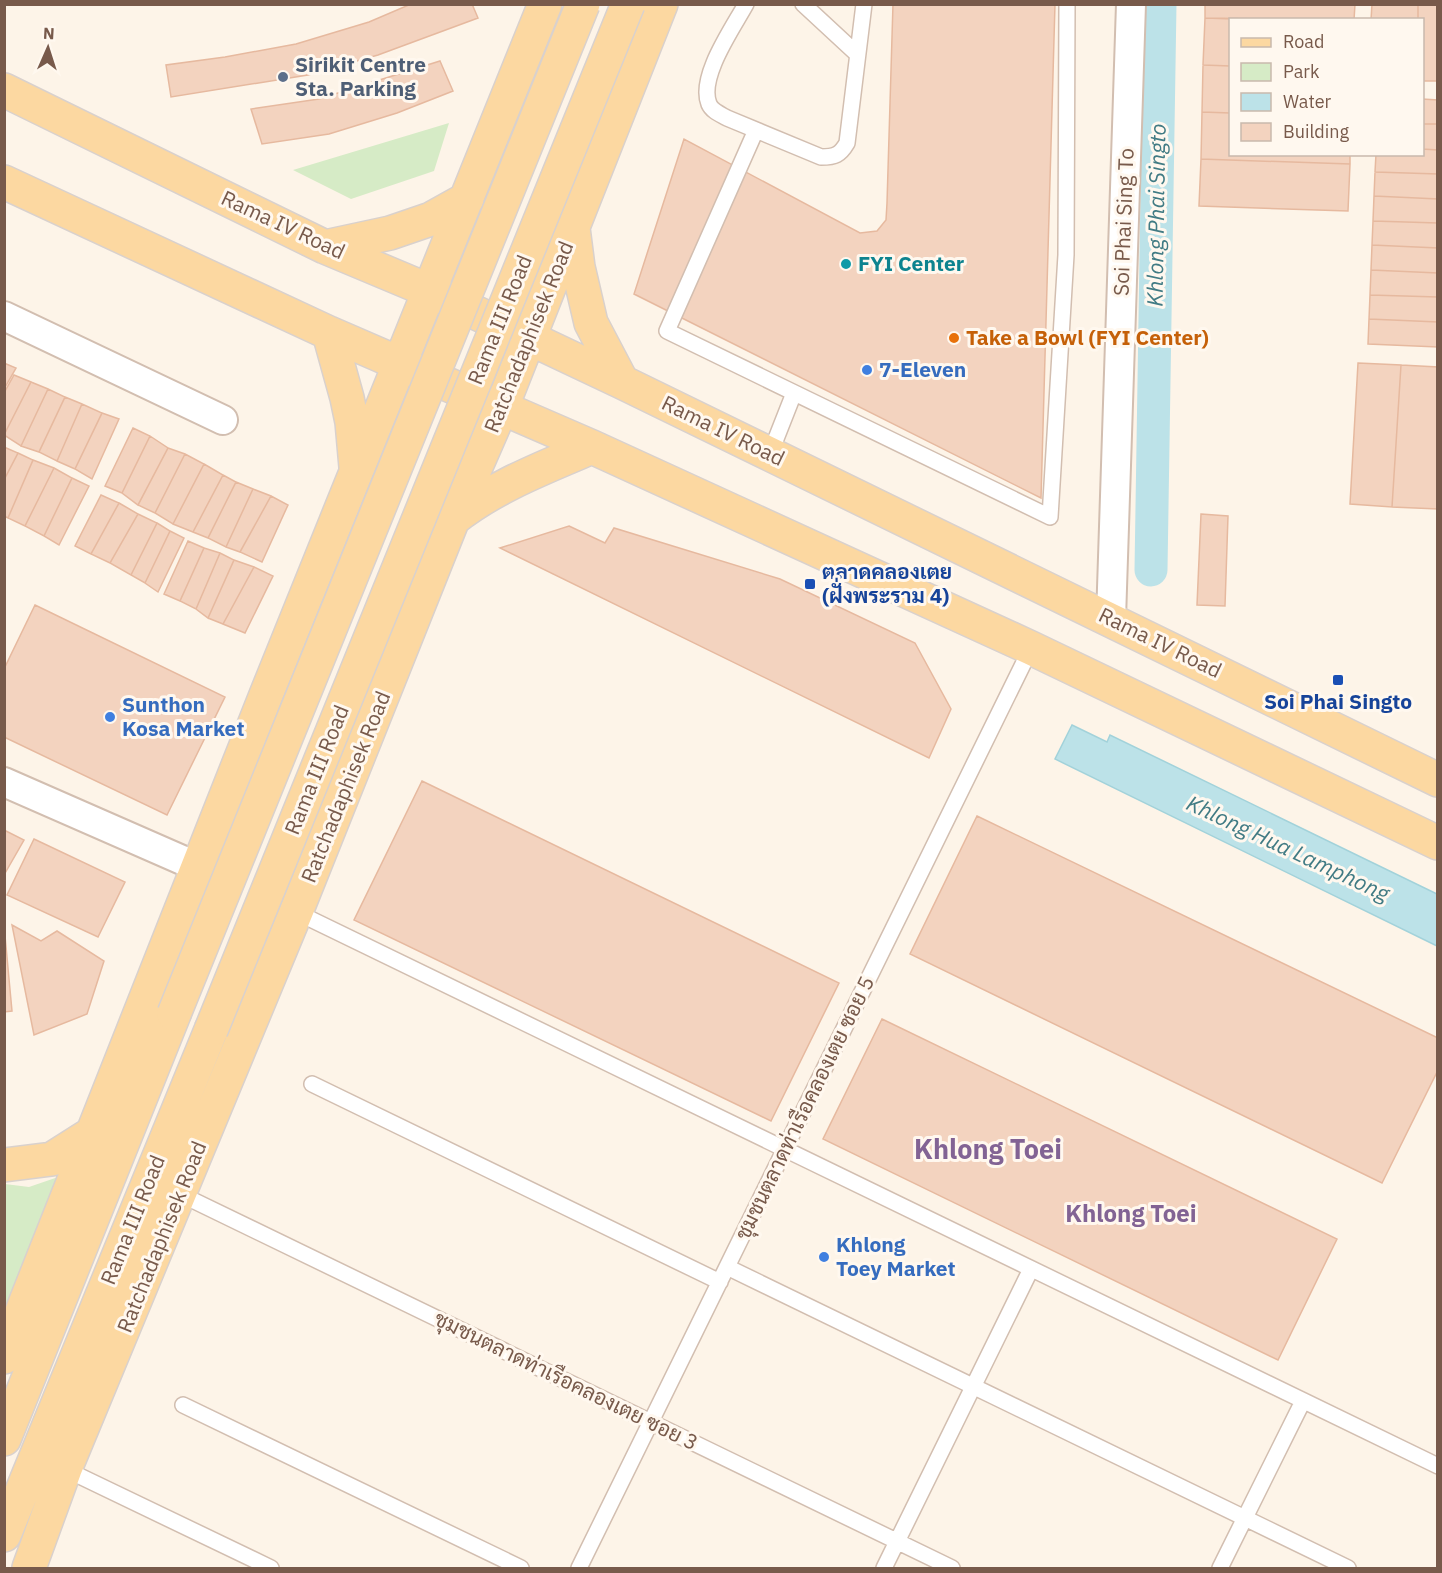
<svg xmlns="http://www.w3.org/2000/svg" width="1442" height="1573" font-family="'IBM Plex Sans',Sarabun,sans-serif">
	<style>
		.green { fill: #d6ebc6 }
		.water { fill: #bce2e8; stroke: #a2d2da; stroke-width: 1.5 }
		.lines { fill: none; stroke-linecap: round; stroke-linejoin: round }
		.canal { stroke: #bce2e8; stroke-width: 33 }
		.building { fill: #f3d3bf; stroke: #e6b99f; stroke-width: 1.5 }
		.lane-casing { stroke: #d2beb0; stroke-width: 18 }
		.street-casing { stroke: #d2beb0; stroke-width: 32 }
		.primary-casing { stroke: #d9d1cd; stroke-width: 36 }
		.lane { stroke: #fff; stroke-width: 15 }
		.street { stroke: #fff; stroke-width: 28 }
		.primary { stroke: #fcd8a1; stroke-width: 33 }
		.primary-bridge-casing { stroke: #d9d1cd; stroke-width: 36; stroke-linecap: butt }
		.primary-bridge { stroke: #fcd8a1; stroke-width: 33 }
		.service-dot { fill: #5c6f8a; stroke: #fff8ef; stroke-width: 2 }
		.culture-dot { fill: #0f9aa8; stroke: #fff8ef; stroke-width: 2 }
		.food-dot { fill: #e8710a; stroke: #fff8ef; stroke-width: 2 }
		.shop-dot { fill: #3f7fe0; stroke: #fff8ef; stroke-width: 2 }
		.transit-dot { fill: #1a4fb4; stroke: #fff8ef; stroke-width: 2 }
		.labels { text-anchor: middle; stroke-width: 6; stroke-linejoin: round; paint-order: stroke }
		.service-label { font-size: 21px; font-weight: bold; fill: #4e5e75; stroke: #fff8ef; text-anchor: start }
		.street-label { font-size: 21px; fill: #785a4b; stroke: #fff8ef }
		.culture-label { font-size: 21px; font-weight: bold; fill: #0d838f; stroke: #fff8ef; text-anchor: start }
		.food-label { font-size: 21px; font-weight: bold; fill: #c56008; stroke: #fff8ef; text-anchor: start }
		.shop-label { font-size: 21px; font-weight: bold; fill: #366cbe; stroke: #fff8ef; text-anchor: start }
		.transit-label { font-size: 21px; font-weight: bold; fill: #164399; stroke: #fff8ef; text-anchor: start }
		.water-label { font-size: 22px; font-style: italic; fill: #417b84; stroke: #fff8ef }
		.quarter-label { font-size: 24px; font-weight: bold; fill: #826394; stroke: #fff8ef }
		.district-label { font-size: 27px; font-weight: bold; fill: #826394; stroke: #fff8ef }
	</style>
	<rect width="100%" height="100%" fill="#fdf4e8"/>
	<!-- green -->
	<path class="green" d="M449,123L434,171L351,199L293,170Z
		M61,1176L5,1321V1184L29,1187Z"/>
	<!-- water -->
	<path class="water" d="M1072,725L1107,742L1110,735L1437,894V946L1055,759Z"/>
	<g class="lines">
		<!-- canal -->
		<path class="canal" d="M1151,570L1160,4"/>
	</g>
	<!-- building -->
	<path class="building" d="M411,4H472L478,18L378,55L308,75L171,97L166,65L225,57L296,44L369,22Z
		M893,4H1055L1041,498L634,294L684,139L860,233L877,231L886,220L887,203Z
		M1205,4H1355L1354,20L1205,18Z
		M1372,4H1418V20H1371Z
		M1418,4H1438V81H1422V20H1418Z
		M1205,18L1263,20H1230V66L1203,65Z
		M440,61L453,91L397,113L329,134L262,144L251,109L319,99Z
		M1203,65L1230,66V113L1202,112Z
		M1422,99L1438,100V124H1422Z
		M1202,112L1230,113V154H1350V164L1201,159Z
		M1422,124H1438V150L1422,149Z
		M1422,149L1438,150V174L1375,172L1376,154H1422Z
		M1201,159L1350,164L1348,211L1199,206Z
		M1375,172L1438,174V199L1374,196Z
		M1374,196L1438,199V223L1373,221Z
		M1373,221L1438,223V248L1372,245Z
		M1372,245L1438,248V273L1371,270Z
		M1371,270L1438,273V297L1370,295Z
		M1370,295L1438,297V322L1369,319Z
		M1369,319L1438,322V347L1368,344Z
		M4,363L16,368L4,389Z
		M1358,363L1401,365L1392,507L1350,504Z
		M1401,365L1438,367V509L1392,507Z
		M14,375L31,382L4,435V393Z
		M31,382L48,389L21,446L4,435Z
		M48,389L65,397L39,452L21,446Z
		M65,397L82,404L57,461L39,452Z
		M82,404L102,413L75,469L57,461Z
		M102,413L119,419L92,479L75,469Z
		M133,428L150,436L122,493L105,486Z
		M150,436L168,448L138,505L122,493Z
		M4,447L18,453L4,480Z
		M168,448L185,454L155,513L138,505Z
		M18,453L33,460L8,518L4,516V480Z
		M185,454L204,464L173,524L155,513Z
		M33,460L54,468L25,526L8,518Z
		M204,464L223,475L193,532L173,524Z
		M54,468L72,478L44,536L25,526Z
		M223,475L236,482L208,538L193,532Z
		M72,478L89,486L59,545L44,536Z
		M236,482L253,489L226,547L208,538Z
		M253,489L271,496L240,552L226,547Z
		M101,495L119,503L91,554L75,546Z
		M271,496L288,505L262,562L240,552Z
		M119,503L138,514L110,563L91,554Z
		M138,514L157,523L131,575L110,563Z
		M1201,514L1228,516L1225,606L1197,605Z
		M157,523L170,531L145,583L131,575Z
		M569,526L605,543L614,528L780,579L915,643L951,709L929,758L500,548Z
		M170,531L184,538L158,592L145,583Z
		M188,541L204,548L180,601L164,594Z
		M204,548L220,553L196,609L180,601Z
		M220,553L234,560L208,618L196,609Z
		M234,560L254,567L223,624L208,618Z
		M254,567L273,576L245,633L223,624Z
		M35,605L225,697L167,815L4,737V669Z
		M422,781L839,983L771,1121L354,920Z
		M977,816L1438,1038V1070L1382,1183L910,954Z
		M4,830L24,840L4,875Z
		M34,839L125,882L98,937L7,895Z
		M4,925L12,1011L4,1012Z
		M12,925L41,941L57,931L104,961L87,1014L34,1035Z
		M882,1019L1337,1239L1278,1360L823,1139Z"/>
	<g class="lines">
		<defs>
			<path id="lane" d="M746,4C733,28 698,77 709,104C712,111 720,114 727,118L821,157C835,157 840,155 847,143L864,4
				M803,4L857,54
				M756,130L667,331L1050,517L1066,255L1067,4
				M770,454L794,393
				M296,912L1438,1466
				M312,1084L720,1282
				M180,1194L952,1568
				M727,1267L1348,1568
				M183,1405L521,1568
				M65,1469L271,1568
				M579,1568L1031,648
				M884,1568L1031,1269
				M1220,1568L1303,1401"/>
			<path id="street" d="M4,316L223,420
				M1111,619L1131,4
				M4,782L198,867"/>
			<path id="primary" d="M4,90L325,247L430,291L622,382L1438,780
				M4,182L329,333L592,447L1031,648L1438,843
				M573,228L578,267L591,323L622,382
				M325,247L390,233L431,219L467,199
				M329,333L347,398L352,422L356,467
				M453,519C495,486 543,468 592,447
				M4,1165L52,1159L93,1133
				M4,1357L266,695L545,4
				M4,1439L174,1014
				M4,1535L211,1030
				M29,1568L65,1469L296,912L453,519L501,409L661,4"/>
		</defs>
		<!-- lane casing -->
		<use href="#lane" class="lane-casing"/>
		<!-- street casing -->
		<use href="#street" class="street-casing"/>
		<!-- primary casing -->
		<use href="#primary" class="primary-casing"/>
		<!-- lane -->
		<use href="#lane" class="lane"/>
		<!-- street -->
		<use href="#street" class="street"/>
		<!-- primary -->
		<use href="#primary" class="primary"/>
		<defs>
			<path id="primary-bridge" d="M174,1014L583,4
				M211,1030L628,4"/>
		</defs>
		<!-- primary-bridge casing -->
		<use href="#primary-bridge" class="primary-bridge-casing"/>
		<!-- primary-bridge -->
		<use href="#primary-bridge" class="primary-bridge"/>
	</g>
	<!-- markers -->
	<circle class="service-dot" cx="283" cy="77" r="6"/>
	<circle class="culture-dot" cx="846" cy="264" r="6"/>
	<circle class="food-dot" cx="954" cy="338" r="6"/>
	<g class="shop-dot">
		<circle cx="867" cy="370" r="6"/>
		<circle cx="110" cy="717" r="6"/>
		<circle cx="824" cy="1257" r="6"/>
	</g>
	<g class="transit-dot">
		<rect x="804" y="578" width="12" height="12" rx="3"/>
		<rect x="1332" y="674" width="12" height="12" rx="3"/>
	</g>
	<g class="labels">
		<!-- service labels -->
		<g class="service-label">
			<text x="295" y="72">Sirikit Centre<tspan x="295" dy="24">Sta. Parking</tspan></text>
		</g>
		<!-- street labels -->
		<g class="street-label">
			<text transform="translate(1124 222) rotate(-88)" y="7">Soi Phai Sing To</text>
			<text transform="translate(283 225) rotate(25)" y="7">Rama IV Road</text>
			<text transform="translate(500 320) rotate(-68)" y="7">Rama III Road</text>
			<text transform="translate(529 337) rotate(-68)" y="7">Ratchadaphisek Road</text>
			<text transform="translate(723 431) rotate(26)" y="7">Rama IV Road</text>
			<text transform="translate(1160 643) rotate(26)" y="7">Rama IV Road</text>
			<text transform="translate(317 770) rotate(-68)" y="7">Rama III Road</text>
			<text transform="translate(346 787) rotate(-68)" y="7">Ratchadaphisek Road</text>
			<text transform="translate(805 1108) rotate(-64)" y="7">ชุมชนตลาดท่าเรือคลองเตย ซอย 5</text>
			<text transform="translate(133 1220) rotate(-68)" y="7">Rama III Road</text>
			<text transform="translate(162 1237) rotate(-68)" y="7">Ratchadaphisek Road</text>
			<text transform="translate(566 1381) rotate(26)" y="7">ชุมชนตลาดท่าเรือคลองเตย ซอย 3</text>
		</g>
		<!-- culture labels -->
		<g class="culture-label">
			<text x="858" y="271">FYI Center</text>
		</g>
		<!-- food labels -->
		<g class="food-label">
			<text x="966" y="345">Take a Bowl (FYI Center)</text>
		</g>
		<!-- shop labels -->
		<g class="shop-label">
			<text x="879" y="377">7-Eleven</text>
			<text x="122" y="712">Sunthon<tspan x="122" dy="24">Kosa Market</tspan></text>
			<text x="836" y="1252">Khlong<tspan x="836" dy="24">Toey Market</tspan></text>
		</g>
		<!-- transit labels -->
		<g class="transit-label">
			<text x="822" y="579">ตลาดคลองเตย<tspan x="822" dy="24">(ฝั่งพระราม 4)</tspan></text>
			<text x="1338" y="709" text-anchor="middle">Soi Phai Singto</text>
		</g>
		<!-- water labels -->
		<g class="water-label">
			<text transform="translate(1156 215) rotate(-89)" y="8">Khlong Phai Singto</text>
			<text transform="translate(1288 848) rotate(25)" y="8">Khlong Hua Lamphong</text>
		</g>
		<!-- quarter labels -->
		<g class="quarter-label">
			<text x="1131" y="1222">Khlong Toei</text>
		</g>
		<!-- district labels -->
		<g class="district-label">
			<text x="988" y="1159">Khlong Toei</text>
		</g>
	</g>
	<!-- border -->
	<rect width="1442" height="1573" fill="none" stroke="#785a4b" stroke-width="12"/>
	<!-- legend -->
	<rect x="1229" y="18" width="195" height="138" fill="#fff8ef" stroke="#c9b9ad" stroke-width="1.5"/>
	<rect x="1241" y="38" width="30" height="9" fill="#fcd8a1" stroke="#c9b9ad" stroke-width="1.5"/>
	<text x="1283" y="48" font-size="18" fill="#785a4b">Road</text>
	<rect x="1241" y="63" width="30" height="18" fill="#d6ebc6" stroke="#c9b9ad" stroke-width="1.5"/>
	<text x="1283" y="78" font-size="18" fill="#785a4b">Park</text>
	<rect x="1241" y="93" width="30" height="18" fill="#bce2e8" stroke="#c9b9ad" stroke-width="1.5"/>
	<text x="1283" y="108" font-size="18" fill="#785a4b">Water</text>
	<rect x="1241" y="123" width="30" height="18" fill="#f3d3bf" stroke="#c9b9ad" stroke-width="1.5"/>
	<text x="1283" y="138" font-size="18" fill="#785a4b">Building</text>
	<!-- north arrow -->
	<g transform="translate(48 48) rotate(3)" stroke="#fff8ef" stroke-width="4.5" paint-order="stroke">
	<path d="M0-4.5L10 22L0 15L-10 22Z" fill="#785a4b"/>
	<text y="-9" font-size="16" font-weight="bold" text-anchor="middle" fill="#785a4b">N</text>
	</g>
</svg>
